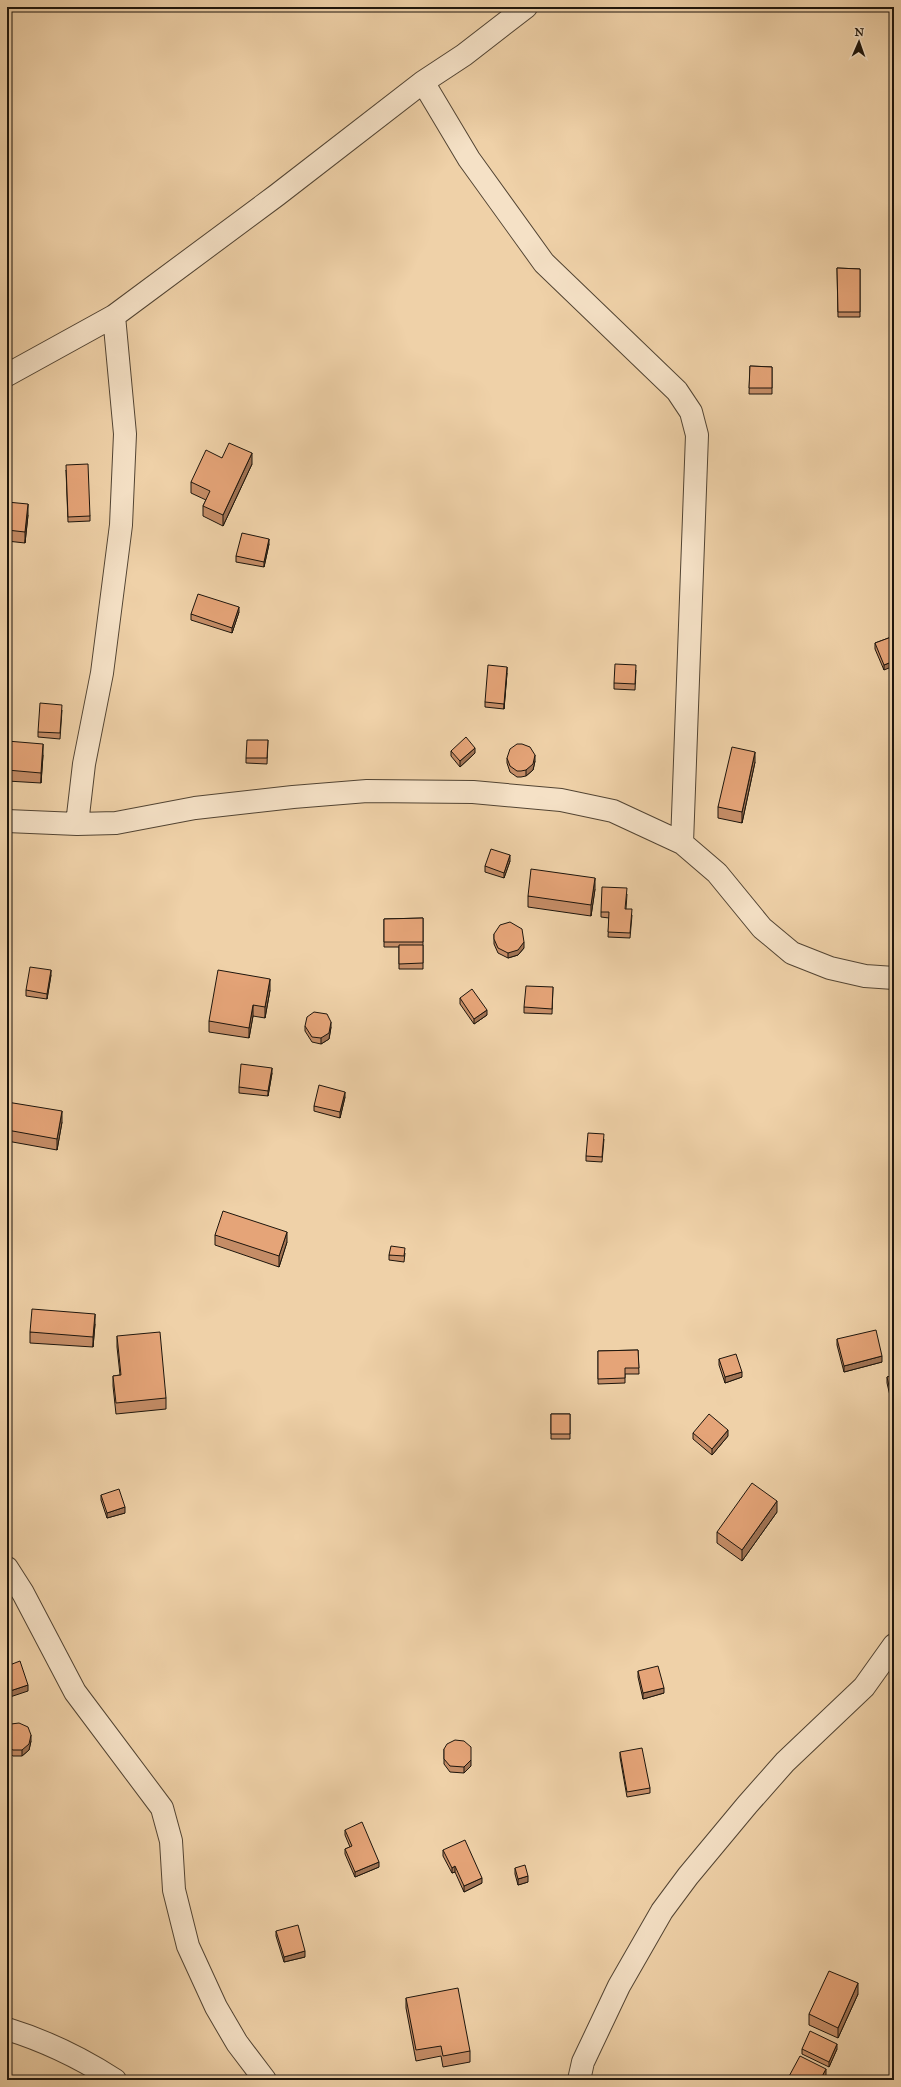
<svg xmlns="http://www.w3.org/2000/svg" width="901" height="2087" font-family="'IM FELL Great Primer',serif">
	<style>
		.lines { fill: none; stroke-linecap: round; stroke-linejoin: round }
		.minor-casing { stroke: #524433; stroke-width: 24 }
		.minor { stroke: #f5e1c6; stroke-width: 22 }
		.wall { fill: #c58d67; stroke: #1d150c }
		.shaded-wall { fill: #a07354; stroke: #1d150c }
		.building { fill: #e5a478; stroke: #1d150c }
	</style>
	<rect width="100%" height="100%" fill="#efd1a8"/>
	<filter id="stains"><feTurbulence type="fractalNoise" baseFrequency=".005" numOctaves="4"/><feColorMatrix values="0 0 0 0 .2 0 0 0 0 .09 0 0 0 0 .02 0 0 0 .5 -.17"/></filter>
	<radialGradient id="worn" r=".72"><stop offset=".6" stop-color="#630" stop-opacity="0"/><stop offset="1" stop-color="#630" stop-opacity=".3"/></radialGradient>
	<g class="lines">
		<defs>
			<path id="minor" d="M423,82L469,159L544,263L677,391L691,412L697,435L682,843
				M7,375L114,316L277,195L423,82L464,55L526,7
				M7,821L77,824L116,823L195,808L293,797L367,791L473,792L561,800L613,811L682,843L717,873L762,928L792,953L830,968L865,976L894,978
				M77,824L84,764L102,673L121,525L125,434L114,316
				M7,1568L23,1593L75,1692L162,1808L171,1841L174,1890L188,1946L216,2007L237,2043L265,2080
				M7,2029C46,2041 81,2058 115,2080
				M579,2080L583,2062L619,1986L662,1911L688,1876L747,1805L785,1762L864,1687L894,1645"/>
		</defs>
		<!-- minor casing -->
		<use href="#minor" class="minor-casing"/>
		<!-- minor -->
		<use href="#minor" class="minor"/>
	</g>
	<!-- wall -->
	<path class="wall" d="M837,268L860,269V317H838Z
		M750,366L772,367V394H749Z
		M222,458L252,464L223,526L203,516V506L206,500L191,493V482Z
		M66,470L90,516V521L68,522Z
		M7,502L28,515L25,543L7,541Z
		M269,544L264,567L236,562V556Z
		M239,612L232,633L191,620V614Z
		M894,636L884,670L875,649V643Z
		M636,670L635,690L614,689V683Z
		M507,673L504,709L485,707V702Z
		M62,710L60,739L38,737V732Z
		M268,740L267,764L246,763V758Z
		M7,741L43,755L41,783L7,781Z
		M451,751L475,753L460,767L451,756Z
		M507,758L535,761L533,770L526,776L521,777H517L510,772L507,763Z
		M755,762L742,823L718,818V807Z
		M7,860L10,866L9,883H7Z
		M510,861L504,878L485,872V866Z
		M595,889L591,916L528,907V896Z
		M627,894L626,909L632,915L630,938L608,937L609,918L601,917V912Z
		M423,918V969H399V947H384V919Z
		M494,934L524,948L518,955L508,958L498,953L494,944Z
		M51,975L47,999L26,996V990Z
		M553,987L552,1014L524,1013V1007Z
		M270,990L265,1018L253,1016L249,1038L209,1032V1021Z
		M460,998L487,1015L474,1024L460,1004Z
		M305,1026L331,1027L329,1039L321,1044L312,1042L305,1031Z
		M272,1073L268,1096L239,1093V1087Z
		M345,1097L340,1118L314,1111V1106Z
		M7,1102L62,1122L57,1150L7,1141Z
		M604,1139L602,1162L586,1161V1156Z
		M215,1235L287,1242L279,1267L215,1245Z
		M405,1253L404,1262L389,1260V1255Z
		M95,1324L93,1347L30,1343V1332Z
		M117,1336L166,1398V1409L116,1414L113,1386V1376L120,1375L117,1347Z
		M837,1339L882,1362L844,1372L837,1345Z
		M638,1350L639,1374H625V1383L598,1384V1351Z
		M719,1359L742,1377L725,1383L719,1365Z
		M894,1375L891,1400L887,1383V1377Z
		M551,1414H570V1439H551Z
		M693,1433L728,1436L712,1455L693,1439Z
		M101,1495L125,1513L107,1518L101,1500Z
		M777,1512L742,1561L717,1543V1532Z
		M638,1671L664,1693L643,1699L638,1677Z
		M7,1727L31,1741L29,1750L22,1756H13L7,1752Z
		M444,1749L471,1766L464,1773L450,1772L444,1764Z
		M620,1752L650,1788V1793L627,1797L620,1757Z
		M345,1830L379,1867L355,1877L345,1854V1849L350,1847L345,1835Z
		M443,1850L482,1883L464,1892L455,1872L452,1873L443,1856Z
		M515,1868L528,1882L518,1885L515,1874Z
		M276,1931L305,1957L284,1962L276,1936Z
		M858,1994L838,2038L809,2025V2014Z
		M406,1998L470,2051V2062L443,2067L441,2056L416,2061L406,2008Z
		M802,2049H837L829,2067L802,2054Z"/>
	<!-- shaded-wall -->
	<path class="shaded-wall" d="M252,453V464L223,526V515Z
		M28,504V515L25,543V532Z
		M269,539V544L264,567V562Z
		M239,607V612L232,633V628Z
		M894,661V666L884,670V665Z
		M507,667V673L504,709V704Z
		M43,744V755L41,783V773Z
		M475,748V753L460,767V761Z
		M755,752V762L742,823V812Z
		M535,755V761L533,770L526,776V770Z
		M510,855V861L504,878V873Z
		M595,878V889L591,916V905Z
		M524,942V948L518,955L508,958V953Z
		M51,970V975L47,999V994Z
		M270,979V990L265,1018V1007Z
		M253,1005V1016L249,1038V1028Z
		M487,1010V1015L474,1024V1019Z
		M331,1022V1027L329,1039L321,1044V1038Z
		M272,1068V1073L268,1096V1091Z
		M345,1092V1097L340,1118V1112Z
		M62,1111V1122L57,1150V1139Z
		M287,1232V1242L279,1267V1256Z
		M95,1314V1324L93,1347V1337Z
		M882,1356V1362L844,1372V1366Z
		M742,1372V1377L725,1383V1377Z
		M894,1394V1399L891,1400V1395Z
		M728,1430V1436L712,1455V1449Z
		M777,1501V1512L742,1561V1550Z
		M125,1507V1513L107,1518V1513Z
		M28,1685V1691L7,1698V1692Z
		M664,1688V1693L643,1699V1693Z
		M31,1735V1741L29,1750L22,1756V1750Z
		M471,1760V1766L464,1773V1767Z
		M379,1862V1867L355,1877V1872Z
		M455,1866V1872L452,1873V1868Z
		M528,1876V1882L518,1885V1879Z
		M482,1878V1883L464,1892V1886Z
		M305,1951V1957L284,1962V1957Z
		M858,1983V1994L838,2038V2028Z
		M837,2044V2049L829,2067V2062Z
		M826,2069V2075L823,2080H820Z"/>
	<!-- building -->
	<path class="building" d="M837,268L860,269V312H838Z
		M750,366L772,367V388H749Z
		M229,443L252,453L223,515L203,506L210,491L191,482L206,450L222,458Z
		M88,464L90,516L68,517L66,465Z
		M7,502L28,504L25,532L7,530Z
		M242,533L269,539L264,562L236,556Z
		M198,594L239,607L232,628L191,614Z
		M894,636V661L884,665L875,643Z
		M615,664L636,665L635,684L614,683Z
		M488,665L507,667L504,704L485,702Z
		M40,703L62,705L60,733L38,732Z
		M466,737L475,748L460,761L451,751Z
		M247,740H268L267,758H246Z
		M7,741L43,744L41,773L7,770Z
		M517,744H522L530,747L535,755L533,764L526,770L521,771H517L510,766L507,758L510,749Z
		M732,747L755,752L742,812L718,807Z
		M491,849L510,855L504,873L485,866Z
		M7,860H10L9,877H7Z
		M531,869L595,878L591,905L528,896Z
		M602,887L627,888L625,909H632L630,933L608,932L609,912H601Z
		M423,918V942H384V919Z
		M510,922L522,929L524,942L518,950L508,953L498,948L494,939V934L500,925Z
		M399,945H423V963L399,964Z
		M30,967L51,970L47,994L26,990Z
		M218,970L270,979L265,1007L253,1005L249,1028L209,1021Z
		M526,986L553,987L552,1009L524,1007Z
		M472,989L487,1010L474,1019L460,998Z
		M314,1012L327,1014L331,1022L329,1033L321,1038L312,1037L305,1026L307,1017Z
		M241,1064L272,1068L268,1091L239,1087Z
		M319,1085L345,1092L340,1112L314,1106Z
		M7,1102L62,1111L57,1139L7,1130Z
		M588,1133L604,1134L602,1157L586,1156Z
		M223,1211L287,1232L279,1256L215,1235Z
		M391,1246L405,1248L404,1256L389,1255Z
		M32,1309L95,1314L93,1337L30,1332Z
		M876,1330L882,1356L844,1366L837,1339Z
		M160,1332L166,1398L116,1403L113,1376L121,1375L117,1336Z
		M638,1350L639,1368H625V1378L598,1379V1351Z
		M736,1354L742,1372L725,1377L719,1359Z
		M894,1375V1394L891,1395L887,1377Z
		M551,1414H570V1434H551Z
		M709,1414L728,1430L712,1449L693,1433Z
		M752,1483L777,1501L742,1550L717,1532Z
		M119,1489L125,1507L107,1513L101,1495Z
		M20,1661L28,1685L7,1692V1666Z
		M658,1666L664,1688L643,1693L638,1671Z
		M19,1723L28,1727L31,1735L29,1744L22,1750H13L7,1747V1727L11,1724Z
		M455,1740L464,1741L471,1747V1760L464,1767L450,1766L444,1759V1749L447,1744Z
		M642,1748L650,1788L627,1792L620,1752Z
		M362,1822L379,1862L355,1872L345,1849L352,1846L345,1830Z
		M465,1840L482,1878L464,1886L455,1866L452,1868L443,1850Z
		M525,1865L528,1876L518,1879L515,1868Z
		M298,1925L305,1951L284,1957L276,1931Z
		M829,1971L858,1983L838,2028L809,2014Z
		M458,1988L470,2051L443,2056L441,2046L416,2050L406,1998Z
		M810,2031L837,2044L829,2062L802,2049Z
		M800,2056L826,2069L820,2080H787Z"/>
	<!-- margin -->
	<rect width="901" height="2087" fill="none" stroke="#efd1a8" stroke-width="24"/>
	<rect x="8" y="8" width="885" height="2071" fill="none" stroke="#1d150c" stroke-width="2"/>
	<rect x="12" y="12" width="877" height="2063" fill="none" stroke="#1d150c"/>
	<!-- north arrow -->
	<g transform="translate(859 42) rotate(2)" stroke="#f5e1c6" stroke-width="3" paint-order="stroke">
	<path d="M0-3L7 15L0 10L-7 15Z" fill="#1d150c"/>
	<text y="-6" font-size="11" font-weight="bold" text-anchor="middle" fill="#1d150c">N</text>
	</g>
	<rect width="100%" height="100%" filter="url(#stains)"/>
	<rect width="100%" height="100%" fill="url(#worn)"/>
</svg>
